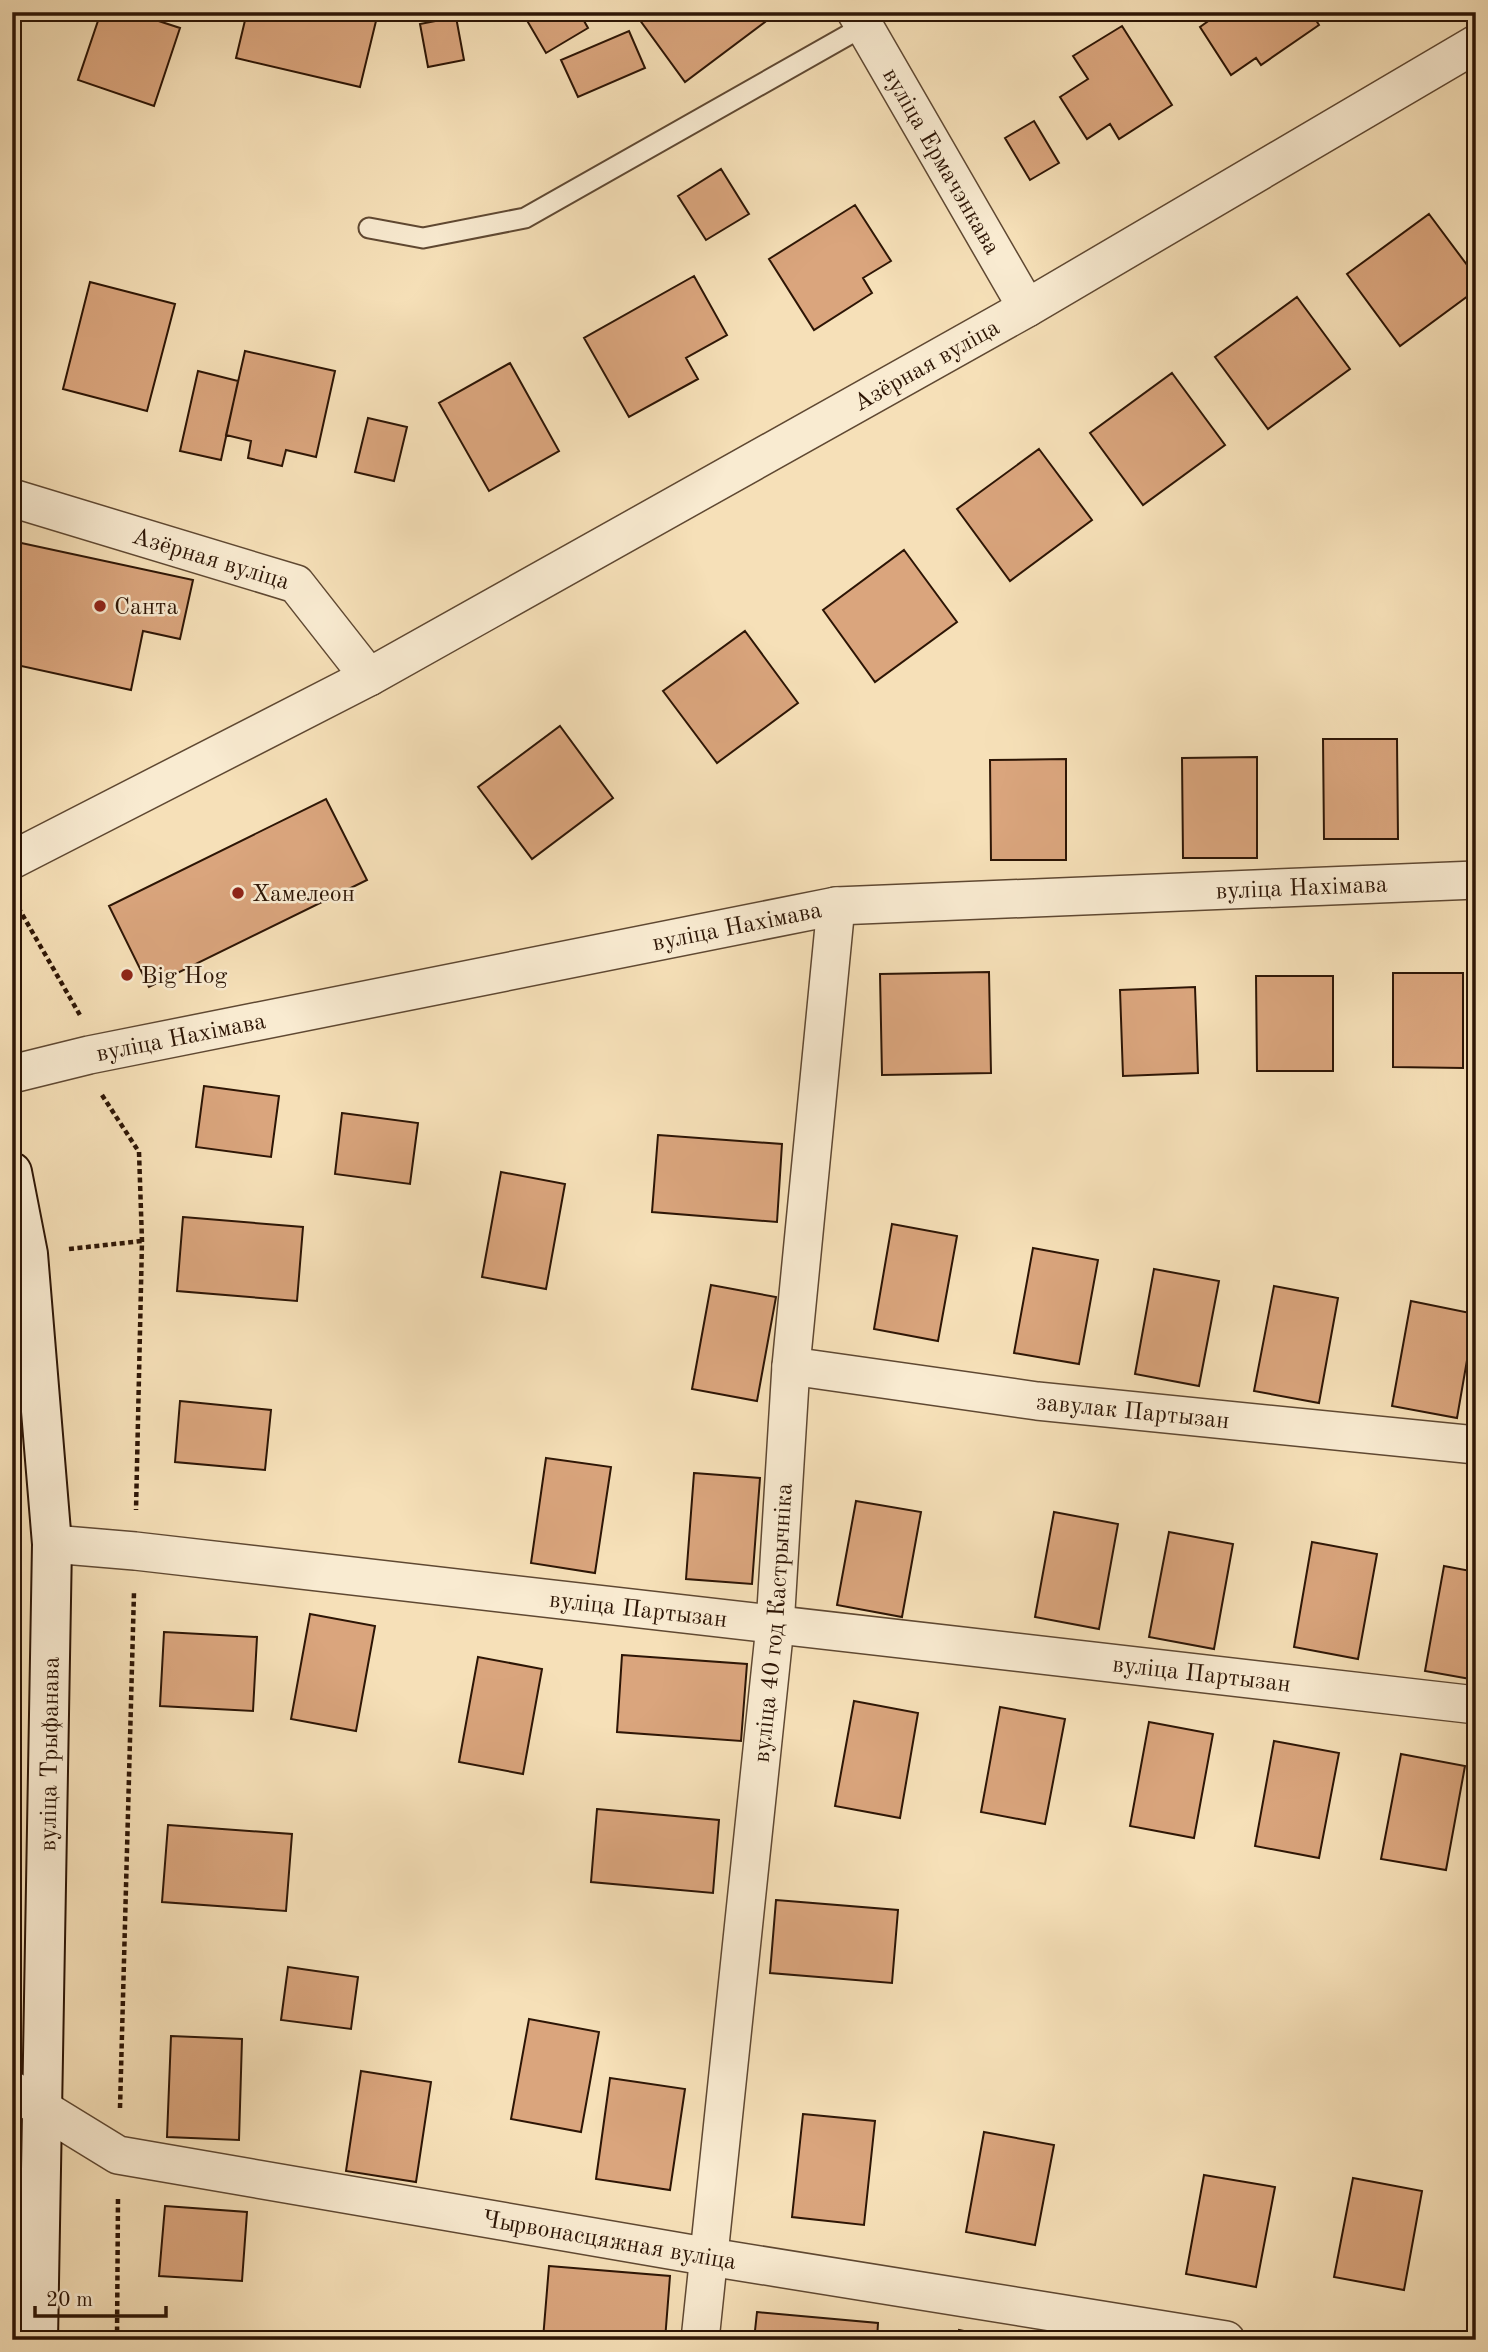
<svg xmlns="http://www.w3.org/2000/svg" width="1488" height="2352" font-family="'Old Standard TT',serif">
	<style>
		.building { fill: #daa57d; stroke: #2d1505; stroke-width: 2 }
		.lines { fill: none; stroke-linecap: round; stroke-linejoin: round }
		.lane-casing { stroke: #5f4832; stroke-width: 23 }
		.street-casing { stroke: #5f4832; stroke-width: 40 }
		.secondary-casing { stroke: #2d1505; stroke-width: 42 }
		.path { stroke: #2d1505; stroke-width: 4.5; stroke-dasharray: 5 3.5; stroke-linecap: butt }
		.lane { stroke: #f9ebd1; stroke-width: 19 }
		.street { stroke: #f9ebd1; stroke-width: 37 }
		.secondary { stroke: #f9ebd1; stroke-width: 38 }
		.poi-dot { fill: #8f2418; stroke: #f9ebd1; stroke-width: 2.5 }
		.labels { text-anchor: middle; stroke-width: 5; stroke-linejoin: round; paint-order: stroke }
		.street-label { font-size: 24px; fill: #2d1505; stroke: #f9ebd1 }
		.poi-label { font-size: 24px; fill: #2d1505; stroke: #f9ebd1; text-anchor: start }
	</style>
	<rect width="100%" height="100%" fill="#f6e0b8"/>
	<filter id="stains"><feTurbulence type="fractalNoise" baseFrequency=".00286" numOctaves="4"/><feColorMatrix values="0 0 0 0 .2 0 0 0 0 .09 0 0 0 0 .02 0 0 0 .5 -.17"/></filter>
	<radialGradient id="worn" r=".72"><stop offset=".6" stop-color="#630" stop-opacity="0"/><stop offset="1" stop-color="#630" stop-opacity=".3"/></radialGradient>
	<!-- building -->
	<path class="building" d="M101,12H131L180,28L154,106L78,80Z
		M247,12H338L376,21L360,87L236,58Z
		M522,12H579L588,28L546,53Z
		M634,12H758L765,22L685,82Z
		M1311,12L1319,25L1261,65L1256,58L1231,75L1200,27L1221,12Z
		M456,17L464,60L428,67L420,24Z
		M1122,26L1172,105L1119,139L1110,124L1087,139L1060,97L1088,79L1073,56Z
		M629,31L645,68L578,97L561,60Z
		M1034,121L1059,163L1030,180L1005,138Z
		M721,169L749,214L706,240L678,196Z
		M855,205L891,261L863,278L872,293L814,330L769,259Z
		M1429,214L1476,277V290L1400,346L1347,274Z
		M694,276L727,335L686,358L698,379L629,417L584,338Z
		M90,282L175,304L147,411L63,389Z
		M1297,297L1350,369L1268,429L1215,357Z
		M245,351L335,371L316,457L286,450L282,466L248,458L251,441L226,435Z
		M510,363L559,451L489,491L439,403Z
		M198,371L238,381L221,460L180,451Z
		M1172,373L1225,445L1143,505L1090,433Z
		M368,418L407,427L394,481L355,472Z
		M1039,449L1092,520L1010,581L957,509Z
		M12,541L193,580L180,639L143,631L131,690L12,664Z
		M904,550L957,622L875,682L823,610Z
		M745,631L798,703L717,763L663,691Z
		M560,726L613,798L532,859L478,787Z
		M1323,739H1397L1398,839H1324Z
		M1257,757V858H1183L1182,758Z
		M1066,759V860H991L990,760Z
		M326,799L367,880L149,987L109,906Z
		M989,972L991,1073L882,1075L880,974Z
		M1393,973H1463V1068L1393,1067Z
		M1256,976H1333V1071H1257Z
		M1195,987L1198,1073L1123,1076L1120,990Z
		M204,1086L279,1096L271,1157L196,1147Z
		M342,1113L418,1123L410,1184L335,1174Z
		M658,1135L782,1144L777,1222L652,1212Z
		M501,1172L565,1184L546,1289L482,1277Z
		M183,1217L303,1227L297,1301L177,1291Z
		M892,1224L957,1236L938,1341L874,1329Z
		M1033,1248L1098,1260L1079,1364L1014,1353Z
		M1154,1269L1219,1281L1199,1386L1135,1374Z
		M711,1285L776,1297L757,1401L692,1389Z
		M1274,1286L1338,1298L1319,1403L1254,1391Z
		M1411,1301L1475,1314L1457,1418L1392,1406Z
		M180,1401L271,1410L265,1470L175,1462Z
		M546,1458L611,1467L595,1573L531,1563Z
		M694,1473L760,1478L752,1584L686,1579Z
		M856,1501L921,1512L902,1617L837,1605Z
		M1054,1512L1118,1524L1099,1629L1035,1617Z
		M1169,1532L1233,1544L1214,1649L1149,1637Z
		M1312,1542L1377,1554L1358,1659L1294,1647Z
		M1444,1566L1476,1572V1680L1425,1671Z
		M310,1614L375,1626L356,1731L291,1719Z
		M164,1632L257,1637L253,1711L160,1706Z
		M622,1655L747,1664L741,1741L617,1732Z
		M478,1657L542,1669L523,1774L459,1762Z
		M854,1701L918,1713L900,1818L835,1806Z
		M1000,1707L1065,1719L1045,1824L981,1812Z
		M1149,1722L1213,1734L1194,1838L1130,1826Z
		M1274,1741L1339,1753L1319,1858L1255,1846Z
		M1401,1754L1465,1766L1446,1870L1381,1859Z
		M597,1809L719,1820L713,1893L591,1882Z
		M168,1825L292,1834L286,1911L162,1902Z
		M776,1900L898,1910L892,1983L770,1973Z
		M288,1967L358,1977L351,2029L281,2020Z
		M529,2019L599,2032L581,2132L511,2119Z
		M171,2036L242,2039L239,2140L167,2137Z
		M361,2071L431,2082L416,2182L346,2171Z
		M610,2078L685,2089L670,2190L596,2179Z
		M803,2114L875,2121L864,2225L792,2217Z
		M984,2132L1054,2145L1035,2245L966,2232Z
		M1204,2175L1275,2187L1256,2287L1186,2274Z
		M1353,2178L1422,2191L1404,2290L1334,2277Z
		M165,2206L247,2212L242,2281L159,2276Z
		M549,2266L670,2276L665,2340L543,2339Z
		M757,2312L878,2323L877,2340H754Z
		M959,2330L1009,2340H957Z"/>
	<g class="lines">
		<defs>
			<path id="lane" d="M369,228L423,238L525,218L864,26"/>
			<g id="street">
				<path id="s1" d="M856,12L1027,308"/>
				<path id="s2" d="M12,498L296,584L369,677"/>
				<path id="s3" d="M12,860L369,677L1027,308L1476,44"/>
				<path id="s4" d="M12,1074L89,1055L836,906L1476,880"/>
				<path id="s5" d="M791,1366L1037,1401L1476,1445"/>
				<path id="s6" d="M52,1544L135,1551L1476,1705"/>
				<path id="s7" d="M12,2090L118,2155L710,2257L1226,2340"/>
				<path id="s8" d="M700,2340L775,1626L791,1366L836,906"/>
			</g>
			<path id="secondary" d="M12,1172L28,1254L52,1544L38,2340"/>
		</defs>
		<!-- lane casing -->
		<use href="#lane" class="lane-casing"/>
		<!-- street casing -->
		<use href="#street" class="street-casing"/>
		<!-- secondary casing -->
		<use href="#secondary" class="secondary-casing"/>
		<!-- path -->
		<path class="path" d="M14,900L81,1017
			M102,1095L139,1152L142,1241L136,1510
			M69,1249L142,1241
			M120,2108L134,1592
			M117,2340L118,2197"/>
		<!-- lane -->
		<use href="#lane" class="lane"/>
		<!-- street -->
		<use href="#street" class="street"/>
		<!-- secondary -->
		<use href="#secondary" class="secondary"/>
	</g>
	<!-- markers -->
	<g class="poi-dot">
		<circle cx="100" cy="606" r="7"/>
		<circle cx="238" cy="893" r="7"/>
		<circle cx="127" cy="975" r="7"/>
	</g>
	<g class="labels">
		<!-- street labels -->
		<g class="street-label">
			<text dy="8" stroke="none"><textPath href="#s1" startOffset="172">вуліца Ермачэнкава</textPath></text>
			<text dy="8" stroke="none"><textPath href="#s3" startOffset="1040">Азёрная вуліца</textPath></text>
			<text dy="8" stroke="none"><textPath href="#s2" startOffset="208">Азёрная вуліца</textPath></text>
			<text dy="8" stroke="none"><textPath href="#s4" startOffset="1307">вуліца Нахімава</textPath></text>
			<text dy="8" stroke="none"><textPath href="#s4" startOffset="740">вуліца Нахімава</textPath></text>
			<text dy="8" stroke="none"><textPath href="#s4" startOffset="173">вуліца Нахімава</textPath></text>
			<text dy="8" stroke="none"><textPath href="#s5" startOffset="345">завулак Партызан</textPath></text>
			<text dy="8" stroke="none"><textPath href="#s6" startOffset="590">вуліца Партызан</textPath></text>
			<text dy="8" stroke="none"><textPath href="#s8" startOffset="721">вуліца 40 год Кастрычніка</textPath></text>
			<text dy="8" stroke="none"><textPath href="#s6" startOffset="1157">вуліца Партызан</textPath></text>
			<text transform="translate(49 1754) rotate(-89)" y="8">вуліца Трыфанава</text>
			<text dy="8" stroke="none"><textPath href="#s7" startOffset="623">Чырвонасцяжная вуліца</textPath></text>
		</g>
		<!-- poi labels -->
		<g class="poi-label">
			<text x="114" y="614">Санта</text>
			<text x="252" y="901">Хамелеон</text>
			<text x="141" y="983">Big Hog</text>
		</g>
	</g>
	<!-- margin -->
	<rect width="1488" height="2352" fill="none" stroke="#f6e0b8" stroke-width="42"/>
	<rect x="14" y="14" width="1460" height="2324" fill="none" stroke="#2d1505" stroke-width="3.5"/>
	<rect x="21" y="21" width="1446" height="2310" fill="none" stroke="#2d1505" stroke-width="2"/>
	<!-- scale -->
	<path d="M35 2306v10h131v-10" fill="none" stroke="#2d1505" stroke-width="3.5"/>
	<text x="46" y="2306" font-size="21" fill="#2d1505" stroke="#f9ebd1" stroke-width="5" paint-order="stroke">20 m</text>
	<rect width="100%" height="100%" filter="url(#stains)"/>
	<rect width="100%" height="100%" fill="url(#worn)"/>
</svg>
